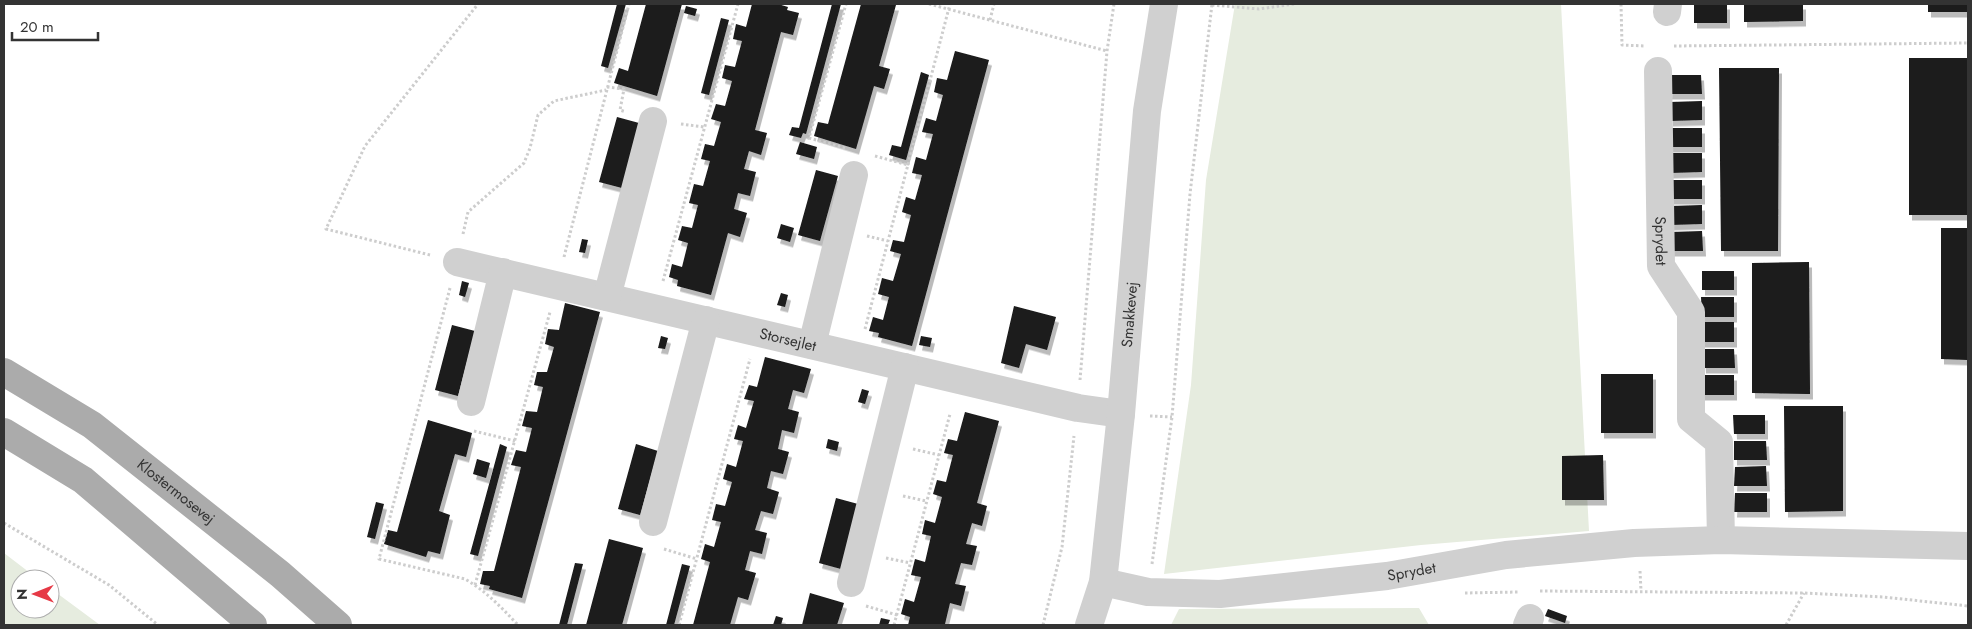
<svg xmlns="http://www.w3.org/2000/svg" width="1972" height="629" font-family="Jost,sans-serif">
	<style>
		.green { fill: #e6ecdf }
		.building { fill: #1a1a1a; filter: url(#shadow) }
		.lines { fill: none; stroke-linecap: round; stroke-linejoin: round }
		.path { stroke: #cdcdcd; stroke-width: 3; stroke-dasharray: 2.5 2.5; stroke-linecap: butt }
		.minor { stroke: #d0d0d0; stroke-width: 28 }
		.major { stroke: #ababab; stroke-width: 28 }
		.labels { text-anchor: middle; stroke-width: 5; stroke-linejoin: round; paint-order: stroke }
		.street-label { font-size: 15px; fill: #333; stroke: #fff }
	</style>
	<defs>
		<filter id="shadow"><feDropShadow dx="3" dy="5.5" stdDeviation="0" flood-color="#0004"/></filter>
	</defs>
	<rect width="100%" height="100%" fill="#fff"/>
	<!-- green -->
	<path class="green" d="M1235,4H1561L1589,531L1421,545L1164,574L1191,385L1206,180Z
		M4,553L38,579H20V609H50V588L100,625H4Z
		M1419,608L1429,625H1171L1179,609Z"/>
	<!-- building -->
	<path class="building" d="M617,4H626L608,68L601,66Z
		M646,4H682L657,96L614,83L619,68L628,71Z
		M752,4H778L788,7L787,10L799,13L793,35L781,32L755,130L767,133L761,155L749,151L744,169L756,172L750,196L738,193L734,209L747,213L740,237L728,233L711,295L677,286L678,280L669,277L672,264L682,267L688,243L678,240L682,226L692,228L698,205L689,203L694,184L703,186L710,161L701,159L705,144L714,146L721,122L711,119L716,104L725,106L732,81L722,78L725,65L735,67L742,41L733,39L736,24L746,27Z
		M832,4H841L806,134L803,133L801,138L789,135L792,127L799,128Z
		M861,4L896,5L879,66L890,69L884,89L874,86L856,149L814,136L818,122L828,124Z
		M1694,4H1727V23H1694Z
		M1744,4H1803V21L1744,22Z
		M1928,4H1968V12H1928Z
		M686,6L697,9L695,16L684,13Z
		M721,18L729,20L709,95L701,93Z
		M955,51L989,60L912,346L878,337L879,333L869,331L873,317L883,320L889,297L878,294L882,278L893,281L901,254L890,251L893,240L904,242L911,215L902,212L906,197L915,200L922,175L912,173L916,157L926,160L933,134L922,132L926,118L936,121L943,95L934,92L937,78L947,80Z
		M1909,58H1967V215H1909Z
		M1719,68H1779L1778,251H1721Z
		M921,72L929,75L906,160L889,155L892,145L901,147Z
		M1670,75H1701L1702,94H1669Z
		M1702,101V120L1670,121V102Z
		M617,117L639,123L622,188L599,182Z
		M1670,128H1702V147H1670Z
		M800,142L817,147L814,159L796,154Z
		M1670,153H1702V172L1670,173Z
		M816,170L838,176L820,241L798,235Z
		M1670,180H1702V199H1670Z
		M1702,205V224L1670,225V206Z
		M781,224L794,228L790,242L777,238Z
		M1941,228H1968V360L1941,359Z
		M1702,231L1703,251H1670V232Z
		M582,239L588,240L585,253L579,252Z
		M1809,262L1810,394L1752,393V263Z
		M1702,271H1734V290H1702Z
		M462,281L469,283L465,297L459,295Z
		M781,293L788,295L785,307L777,305Z
		M1701,297H1734V317H1702Z
		M565,303L600,312L522,598L489,589L490,586L480,584L483,571H494L521,467L511,465L516,450L526,452L532,428L522,426L526,411L537,412L543,387L534,385L537,372H547L554,347L545,344L548,329L559,330Z
		M1014,306L1056,317L1047,350L1026,344L1019,368L1001,363Z
		M1702,322H1734V342H1702Z
		M452,325L475,331L458,396L435,390Z
		M661,336L668,338L665,349L658,348Z
		M921,336L932,338L930,347L919,345Z
		M1702,349H1734L1735,368H1703Z
		M765,357L811,369L804,393L793,390L788,409L799,412L794,433L782,430L778,449L789,452L783,474L771,471L767,488L779,492L773,514L761,511L755,530L767,533L762,554L750,551L745,570L756,573L748,600L738,597L730,625H693L710,562L701,559L705,544L714,547L721,522L712,520L716,504L725,506L732,482L723,479L727,464L736,467L743,441L734,439L738,425L746,428L754,401L744,399L749,385L757,387Z
		M1601,374H1653V433H1601Z
		M1702,375H1734V395H1702Z
		M862,389L869,391L865,404L858,402Z
		M1784,406H1843V511L1785,512Z
		M965,412L999,421L977,503L987,506L982,526L972,523L966,544L977,546L972,565L961,563L955,584L966,586L961,606L950,603L945,624L948,625H908L910,617L901,614L905,599L914,602L921,577L911,575L915,559L925,562L931,536L922,534L925,520L935,523L942,497L933,494L937,480L946,482L953,455L944,453L948,439L957,441Z
		M1733,415H1765V434H1734Z
		M428,420L472,433L466,457L455,454L439,511L450,515L440,554L428,551L426,557L384,544L388,530L397,532Z
		M828,439L839,442L837,451L826,448Z
		M1734,441H1766L1767,460H1734Z
		M500,444L507,447L478,556L470,554Z
		M636,444L658,451L640,515L618,509Z
		M1603,455L1604,500H1562V456Z
		M477,459L490,463L486,478L473,474Z
		M1766,466L1767,486H1734L1735,467Z
		M1735,493H1767V512H1734Z
		M836,498L858,504L841,569L819,563Z
		M376,502L384,504L375,539L367,537Z
		M609,539L643,548L622,625H586Z
		M575,563L583,564L567,625H559Z
		M682,564L690,566L674,625H666Z
		M810,593L844,603L837,625H802Z
		M1548,609L1567,616L1565,623L1545,616Z
		M776,616L783,618L781,625H773Z
		M881,618L890,620L888,625H879Z"/>
	<g class="lines">
		<!-- path -->
		<path class="path" d="M929,4L1107,51
			M1621,4L1622,45L1645,46
			M1212,5L1259,9L1294,4
			M990,20L994,4
			M1674,46L1968,43
			M607,87L624,89L620,110L626,112
			M681,124L704,127
			M845,148L809,138L846,4
			M875,156L908,165
			M463,234L468,212L524,163L530,148L538,115L554,101L606,90
			M867,236L888,241
			M430,255L326,229L365,146L478,4
			M564,257L629,4
			M663,281L738,4
			M450,288L379,559L465,579C486,591 502,608 518,625
			M865,329L950,4
			M1080,380L1107,51L1114,4
			M1150,416L1172,417
			M474,431L515,441
			M913,449L939,455
			M903,496L926,501
			M4,523L109,585L158,625
			M664,549L697,559
			M886,558L910,563
			M1152,564L1172,417L1190,194L1212,4
			M1640,571L1641,591
			M475,585L550,312
			M1540,591L1804,593L1883,597L1968,606
			M1465,593L1518,592
			M866,606L897,615
			M679,625L750,359
			M894,625L950,414
			M1043,625L1062,547L1074,436
			M1786,625L1804,593"/>
		<!-- minor -->
		<g class="minor">
			<path d="M1667,12L1668,4"/>
			<path id="s1" d="M1658,71L1661,266L1691,312V419L1719,442L1721,540"/>
			<path id="s2" d="M457,262L1078,408L1121,414"/>
			<path d="M607,297L653,121"/>
			<path d="M812,345L854,175"/>
			<path d="M471,402L503,272"/>
			<path d="M653,522L706,320"/>
			<path id="s3" d="M1103,582L1148,592L1220,594L1387,576L1506,555L1634,543L1721,540L1968,546"/>
			<path d="M851,583L905,367"/>
			<path id="s4" d="M1089,625L1103,582L1121,414L1147,111L1164,4"/>
			<path d="M1527,625L1530,618"/>
		</g>
		<!-- major -->
		<g class="major">
			<path id="s5" d="M4,372L92,425L280,574L338,625"/>
			<path d="M4,432L83,480L253,625"/>
		</g>
	</g>
	<g class="labels">
		<!-- street labels -->
		<g class="street-label">
			<text dy="5" stroke="none"><textPath href="#s1" startOffset="170">Sprydet</textPath></text>
			<text dy="5" stroke="none"><textPath href="#s4" startOffset="314">Smakkevej</textPath></text>
			<text dy="5" stroke="none"><textPath href="#s2" startOffset="340">Storsejlet</textPath></text>
			<text dy="5" stroke="none"><textPath href="#s5" startOffset="210">Klostermosevej</textPath></text>
			<text dy="5" stroke="none"><textPath href="#s3" startOffset="311">Sprydet</textPath></text>
		</g>
	</g>
	<!-- border -->
	<rect width="1972" height="629" fill="none" stroke="#333333" stroke-width="10"/>
	<!-- north arrow -->
	<g transform="translate(35 594) rotate(269)"><circle r="24" fill="#ffffff" stroke="#adadad"/>
	<path d="M0-4L9 19L0 12L-9 19Z" fill="#e63946"/>
	<text y="-8" font-size="14" font-weight="bold" text-anchor="middle" fill="#333333">N</text>
	</g>
	<!-- scale -->
	<path d="M12 32v8h86v-8" fill="none" stroke="#333333" stroke-width="2.5"/>
	<text x="20" y="32" font-size="15" fill="#333333" stroke="#ffffff" stroke-width="4" paint-order="stroke">20 m</text>
</svg>
